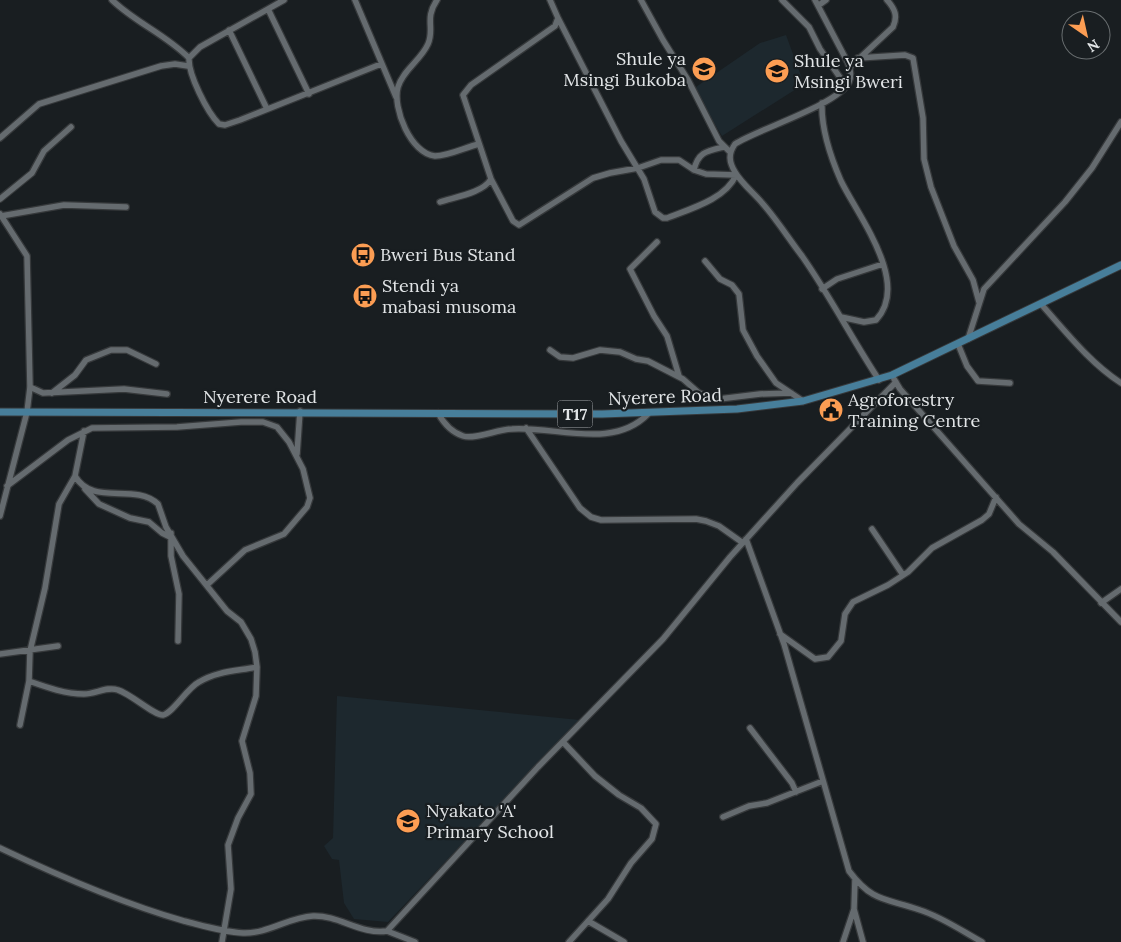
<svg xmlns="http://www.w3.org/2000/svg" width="1121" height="942" font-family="Lora,serif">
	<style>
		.built { fill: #1d282e }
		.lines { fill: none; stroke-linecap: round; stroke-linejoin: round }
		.minor-casing { stroke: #36393b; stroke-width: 8 }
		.major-casing { stroke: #36393b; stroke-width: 9 }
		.minor { stroke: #656b6f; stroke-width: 5.5 }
		.major { stroke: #477e9a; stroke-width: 7 }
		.labels { text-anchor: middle; stroke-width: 4.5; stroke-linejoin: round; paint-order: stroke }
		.shield { fill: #191e21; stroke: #a6a9ac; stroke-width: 1 }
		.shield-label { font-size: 16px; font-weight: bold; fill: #e2e5e7 }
		.poi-label { font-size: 18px; fill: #e2e5e7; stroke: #191e21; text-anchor: start }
		.street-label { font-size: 18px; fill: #e2e5e7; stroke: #191e21 }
	</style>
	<rect width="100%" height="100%" fill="#191e21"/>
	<!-- built -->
	<path class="built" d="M786,35L804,84L722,136L693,89L760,43Z
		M337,696L580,720L388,922L354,919L344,903L339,860L332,859L324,846L333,838Z"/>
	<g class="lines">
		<defs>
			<path id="minor" d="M112,0C136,23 165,34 189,58
				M284,0L200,47L189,58C188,74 207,112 219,124L225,125L240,120L381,64
				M355,0L396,97
				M437,0C424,19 435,28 428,44C421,60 403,70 398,87C392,108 411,154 435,156C449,156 466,147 479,144
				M641,0L663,40L688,80L719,141L730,152
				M782,0L809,27L820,49L846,86
				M815,0L848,63C850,69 852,75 849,82C838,105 758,129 735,144C728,154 729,162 735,172C742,184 754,193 763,204C777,220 789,239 802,256C830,296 852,339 879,380
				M819,5L826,0
				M268,9L309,94
				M558,18L621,141L644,179L655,212L663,218H667C690,209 726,199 736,175
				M229,30L267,109
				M858,58L905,55L913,58L923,118L924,159L931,187L954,246L973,280L979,302
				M849,68L893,27C898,16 895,9 887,0
				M822,103C821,128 831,158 841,181C858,216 911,283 876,320L864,322L841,317
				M0,138L39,104L161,66L175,64L188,66
				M694,170C698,152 707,151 724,147
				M491,179L513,221L519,225L593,178L610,173L638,168L661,160H679L694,170L706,174L736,175L738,177
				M0,199L32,173L44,151L71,127
				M440,202C455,197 483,193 491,179L463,95L471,85L555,26L558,18L550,0
				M0,214L27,256L30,387L27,412L0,516
				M1,216L64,205L126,207
				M657,242L630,269L654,316L667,336L679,376
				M705,261L720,279L732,285L739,294L743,330L757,356L776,383L803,401
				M822,289L837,279L883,264
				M1041,304C1066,332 1090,363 1121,383
				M968,339L984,289L1065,202L1092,168L1121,122
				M958,344L967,366L978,381L1010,383
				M550,350L560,357L573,358L600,350L620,352L636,359L648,361L683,379L699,393L719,399L760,394L791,393
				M894,379L900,389L1019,524L1053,552L1121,622
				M30,387L43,393L124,389L167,394
				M52,393L75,375L86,360L111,350H127L156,364
				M438,413C444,424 451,432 463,436C474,440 499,429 512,429C556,426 613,450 648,414
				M526,428L580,508L591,517L601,520L696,519L706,521L719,526L743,543
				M84,431L75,476C93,507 134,482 158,504L166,527L183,556L227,611L241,622L251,639L255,652L257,667L256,696L242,741L250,773L251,794L238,818L228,845L231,889L222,942
				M297,454L300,411
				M7,486L68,440L92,428L177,427L241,422H263L277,427L289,442L303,469L310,498L307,507L284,534L245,550L208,584
				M85,489L99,504L130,518L149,522L162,533L170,537
				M872,529L903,575
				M171,533V556L179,594L178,641
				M746,539L784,644L849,871C873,903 886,898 920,910C942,917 962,931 982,942
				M1101,603L1121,589
				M780,634L815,659L828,657L841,641L845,614L853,602L888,585L908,572L932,548L982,520L989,514L996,497
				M0,654L58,646
				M29,681C46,687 65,694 84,694C96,694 107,686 118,690C131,694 155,716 163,715C173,713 187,688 199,682C217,671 237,671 257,667
				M20,725L29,681L30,651L45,588L59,504L75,476
				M750,728L792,783L796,792
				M563,742L595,776L619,795L641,808L656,824L652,839L631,863L608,899L569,942
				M723,817L749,806L767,803L823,781
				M0,848C59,876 121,903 184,921C204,926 223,932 243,933C268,934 289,917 313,916C339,915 361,935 387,931L538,767L663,639L730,557L797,483L896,382
				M855,879L854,909L863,942
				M588,921L624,942
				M387,931L415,942
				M843,942L854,909"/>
			<path id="major" d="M0,412L602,414L737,409L803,401L892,375L1121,265"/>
		</defs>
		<!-- minor casing -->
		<use href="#minor" class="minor-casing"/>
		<!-- major casing -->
		<use href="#major" class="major-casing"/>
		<!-- minor -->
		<use href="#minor" class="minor"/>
		<!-- major -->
		<use href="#major" class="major"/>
	</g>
	<!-- icons -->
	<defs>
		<symbol id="school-disc" viewBox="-11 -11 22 22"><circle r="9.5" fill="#fc9d53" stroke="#191e21"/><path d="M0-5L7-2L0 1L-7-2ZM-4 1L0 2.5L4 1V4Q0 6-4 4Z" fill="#111"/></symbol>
		<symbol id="bus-disc" viewBox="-11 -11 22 22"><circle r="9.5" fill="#fc9d53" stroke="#191e21"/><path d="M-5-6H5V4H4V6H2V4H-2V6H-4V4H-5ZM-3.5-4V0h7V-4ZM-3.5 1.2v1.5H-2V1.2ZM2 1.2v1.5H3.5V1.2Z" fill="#111"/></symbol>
		<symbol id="civic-disc" viewBox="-11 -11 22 22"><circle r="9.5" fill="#fc9d53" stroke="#191e21"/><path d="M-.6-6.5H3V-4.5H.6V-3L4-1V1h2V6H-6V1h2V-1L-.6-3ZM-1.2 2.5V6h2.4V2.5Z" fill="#111"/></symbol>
	</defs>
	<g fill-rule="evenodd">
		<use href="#school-disc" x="690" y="55" width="28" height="28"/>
		<use href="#school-disc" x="763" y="57" width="28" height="28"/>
		<use href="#bus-disc" x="349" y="241" width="28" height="28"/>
		<use href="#bus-disc" x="351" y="282" width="28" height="28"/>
		<use href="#civic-disc" x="817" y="396" width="28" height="28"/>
		<use href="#school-disc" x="394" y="807" width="28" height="28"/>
	</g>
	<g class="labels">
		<!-- shield labels -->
		<rect class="shield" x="557.5" y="400.5" width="35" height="27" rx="4"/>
		<g class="shield-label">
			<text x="575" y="420">T17</text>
		</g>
		<!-- poi labels -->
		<g class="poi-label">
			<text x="686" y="65" text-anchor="end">Shule ya<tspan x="686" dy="21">Msingi Bukoba</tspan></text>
			<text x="794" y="67">Shule ya<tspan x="794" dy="21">Msingi Bweri</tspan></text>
			<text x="380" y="261">Bweri Bus Stand</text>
			<text x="382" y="292">Stendi ya<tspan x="382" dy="21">mabasi musoma</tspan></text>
			<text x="848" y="406">Agroforestry<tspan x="848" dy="21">Training Centre</tspan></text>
			<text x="426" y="817">Nyakato 'A'<tspan x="426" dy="21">Primary School</tspan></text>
		</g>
		<!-- street labels -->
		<g class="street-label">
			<text x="260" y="403">Nyerere Road</text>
			<text transform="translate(665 397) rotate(-2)" y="6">Nyerere Road</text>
		</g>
	</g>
	<!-- north arrow -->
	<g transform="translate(1086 35) rotate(146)"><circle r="24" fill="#191e21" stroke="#696e70"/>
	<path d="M0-4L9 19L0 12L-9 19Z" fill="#fc9d53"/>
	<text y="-8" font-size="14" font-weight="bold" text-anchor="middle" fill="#e2e5e7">N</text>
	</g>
</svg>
